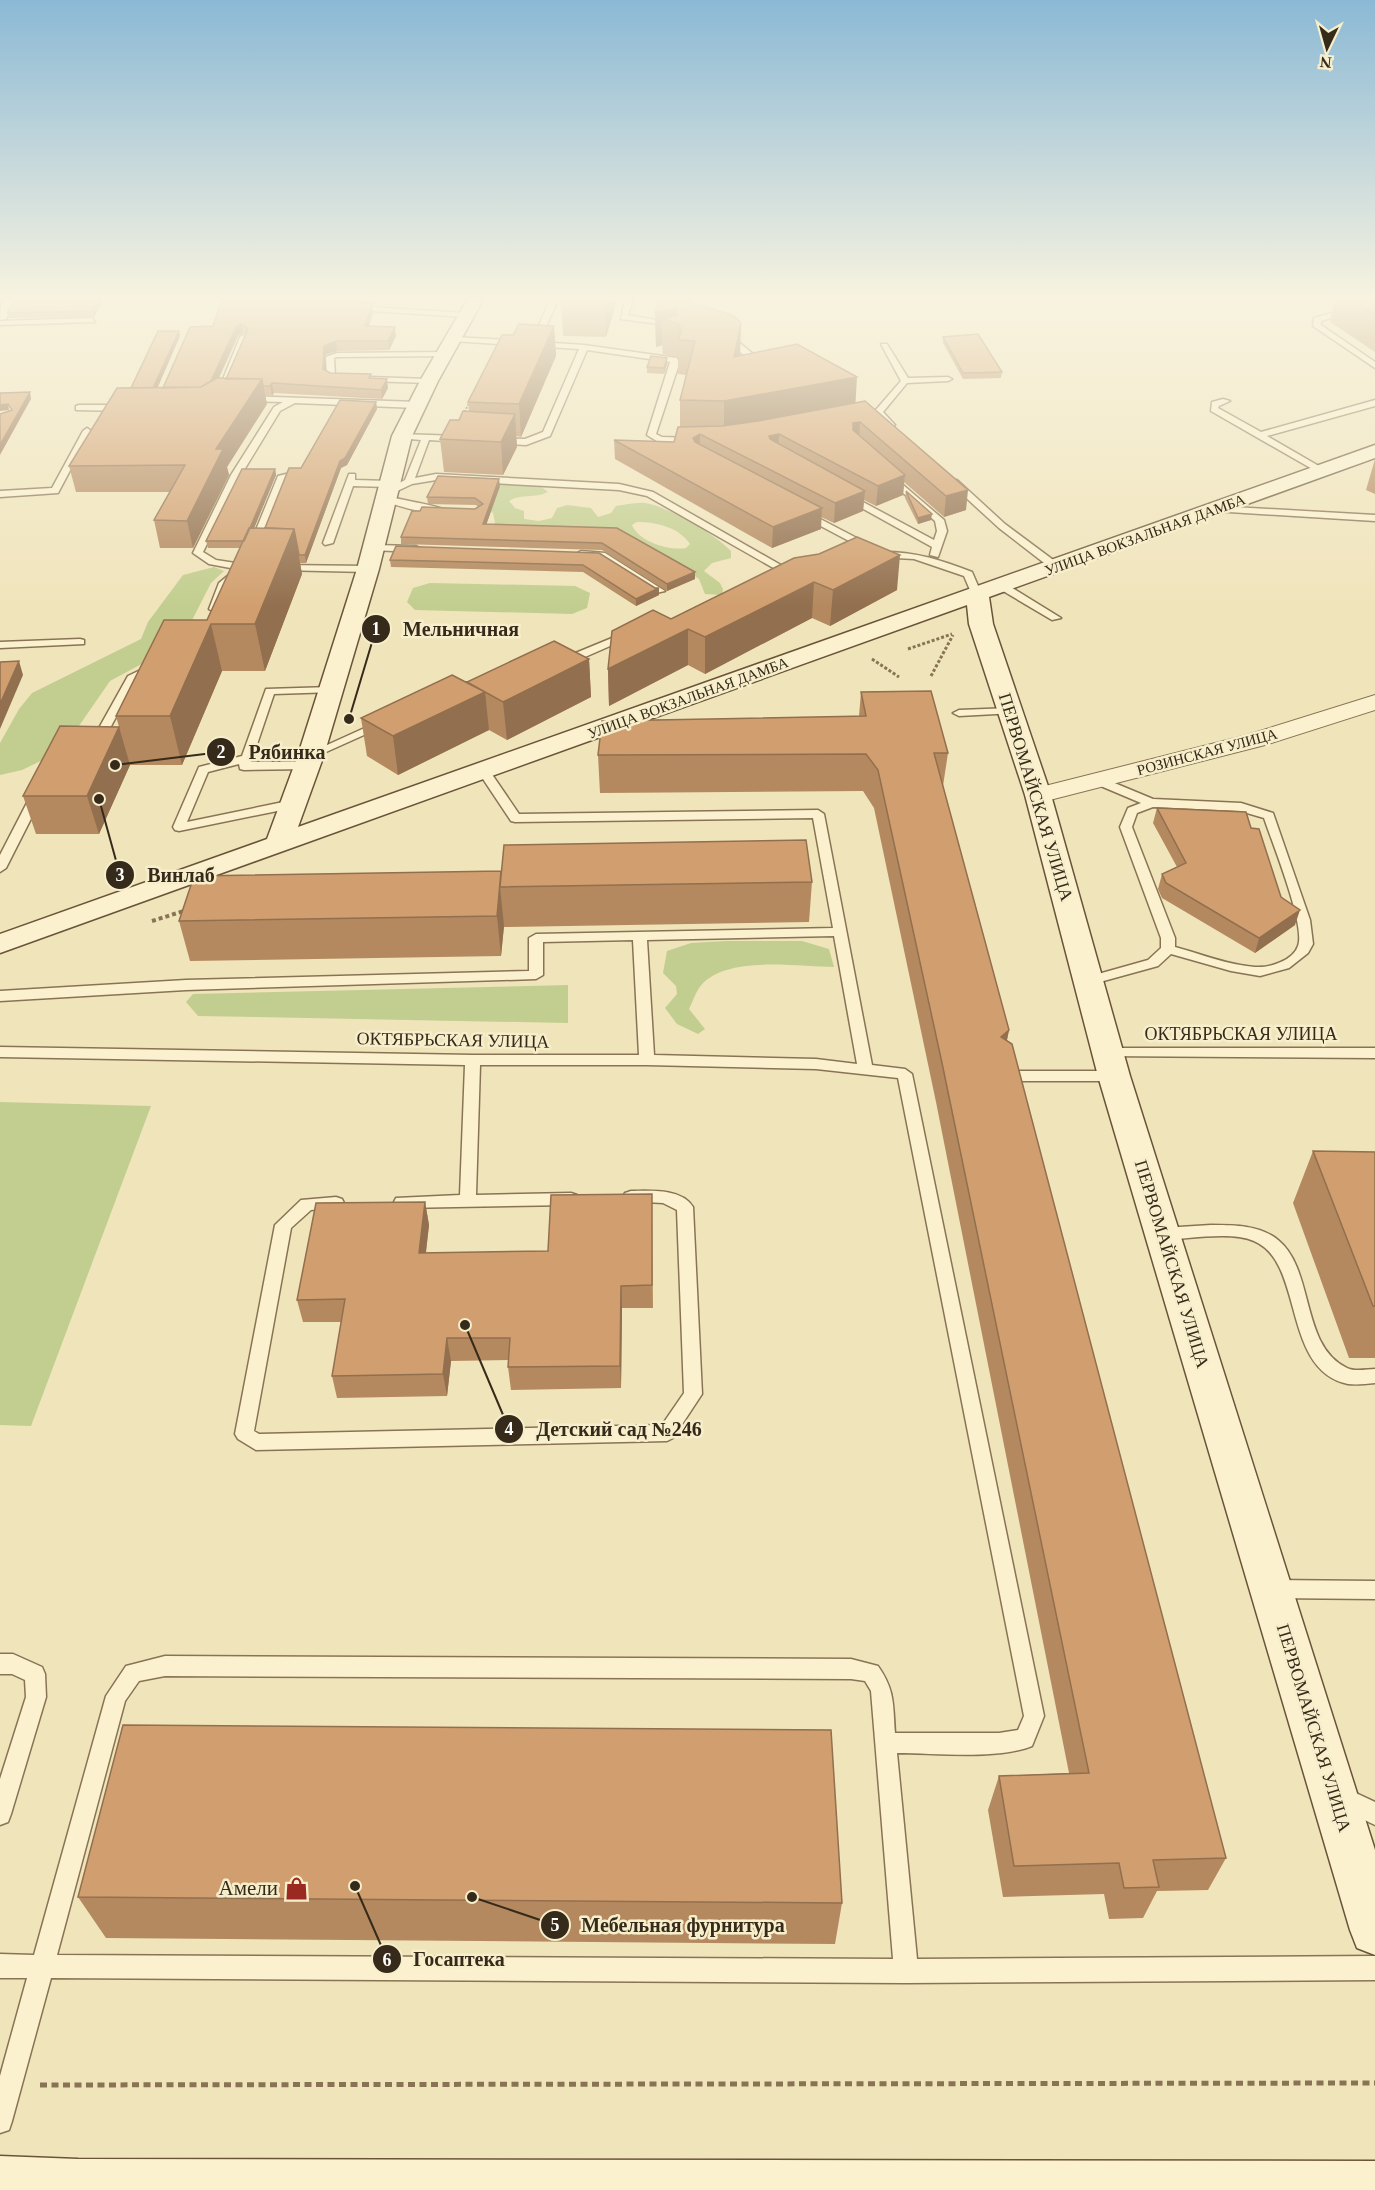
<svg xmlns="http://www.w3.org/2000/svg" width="1375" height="2190" font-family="'Times New Roman',serif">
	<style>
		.green { fill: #c2ce8f; fill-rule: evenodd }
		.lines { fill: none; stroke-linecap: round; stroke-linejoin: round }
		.lane-casing { stroke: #887454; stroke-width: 3 }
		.street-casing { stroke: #887454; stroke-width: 2 }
		.secondary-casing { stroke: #695438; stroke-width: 3 }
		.path-far3 { stroke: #887454; stroke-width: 2; stroke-dasharray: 2 1.5; stroke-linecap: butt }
		.path-far2 { stroke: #887454; stroke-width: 3; stroke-dasharray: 3 2; stroke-linecap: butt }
		.path-far1 { stroke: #887454; stroke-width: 4; stroke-dasharray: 4 3; stroke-linecap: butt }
		.path { stroke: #887454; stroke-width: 5; stroke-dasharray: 7 4.5; stroke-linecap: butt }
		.lane { fill: #fbf1cf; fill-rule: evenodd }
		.street { fill: #fbf1cf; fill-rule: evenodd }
		.secondary { fill: #fbf1cf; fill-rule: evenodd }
		.wall { fill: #b4895f; fill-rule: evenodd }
		.shaded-wall { fill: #926f4e }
		.building { fill: #d19f6f; stroke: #926f4e; stroke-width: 1.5 }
		.labels { text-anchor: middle; stroke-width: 5; stroke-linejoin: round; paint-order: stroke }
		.far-street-label { font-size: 15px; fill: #362a1a; stroke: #f7eecb }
		.street-label { font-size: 18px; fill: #362a1a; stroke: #f7eecb }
		.near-poi-label { font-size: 21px; fill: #362a1a; stroke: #f7eecb; text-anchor: end }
		.leader { fill: none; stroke: #362a1a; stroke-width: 2 }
		.callout-dot { fill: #362a1a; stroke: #f7eecb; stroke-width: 2 }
		.mark-label { font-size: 18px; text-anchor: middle; font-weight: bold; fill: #fff }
		.callout-label { font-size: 20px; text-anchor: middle; font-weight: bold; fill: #362a1a; stroke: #f7eecb; stroke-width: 5; stroke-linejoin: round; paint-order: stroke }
	</style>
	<rect width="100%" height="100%" fill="#f0e4bb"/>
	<!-- green -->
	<path class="green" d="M487,483L540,486L548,492C535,499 522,493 509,501L515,508L524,511V519L539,521L552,518L557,508L567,505L591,508L598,517L611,513L616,506C625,505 636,502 645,503C669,507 715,534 731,551V558L712,563L704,571L720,583L723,589L722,595L705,594L699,579L670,558L496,528L493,513L474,499ZM637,522C656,522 679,527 690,544L686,548C669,551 639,542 632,525Z
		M214,567L224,571L211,583L184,636L173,647L110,681L72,736L53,755L22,770L0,775V743L19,709L32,693L141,639L148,622L183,575Z
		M430,583L575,586L590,593L587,608L572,614L415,610L407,602L413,588Z
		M726,941H802L829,949L834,967C797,967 723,954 699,988C695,994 692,1003 689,1009L705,1029L698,1034L677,1024L665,1008L677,994L676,986L663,973L667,951L691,943Z
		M568,985V1023L198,1016L186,1002L193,994Z
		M0,1102L151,1106L31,1426L0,1425Z"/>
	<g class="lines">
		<defs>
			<path id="lane" d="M331,300H339L341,305L465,313L469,315L465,317L341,309L332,308Z
				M550,300H558L539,342L584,345L677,358L679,364L656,434L662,437L695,438L698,439V443H660L647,435L670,362L587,350L550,436L526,445L494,443V439L497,438L525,439L543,432L579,349L452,341L448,339L452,337L532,341Z
				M625,300H633L628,315L678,324L674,326L621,319Z
				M1375,301V305L1321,321V325L1375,362V368L1313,326L1314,318Z
				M92,318L95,322L0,325V321Z
				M244,335L248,337L222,397L215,399L240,337Z
				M722,338L741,344L766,365L759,367L735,348L719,342L718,340Z
				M881,344H887L908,378L948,377L952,379L948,381L907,383L883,412L895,425L891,428L874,412L901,381Z
				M446,352H449V356L337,357L334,358L335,376L349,378C344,382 332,382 327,378L326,357L337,353Z
				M369,377L429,379L433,381L429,383L366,381L365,379Z
				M246,396L417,402L421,405L417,408L295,403L280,411L241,475L203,552L216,560L242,564L278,476L286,474L288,476L251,568L229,584L219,609L214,612L209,609L219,583L236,569L209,564L193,553L231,475L274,407L283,402L243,401V397Z
				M1223,399L1230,401L1219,406L1218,408L1261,432L1375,400V406L1267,436L1324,469L1326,471L1321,474L1211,411L1212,402Z
				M79,405H125L129,408L125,411L76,410V406Z
				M87,428L91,431L58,493L0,497V491L52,488L83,431Z
				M399,434L461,436L465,439L461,442L429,440L415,478L436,474L619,484L653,492L800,576L791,578L647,496L619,490L436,480L412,484L391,494H385V490L405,480L421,440L399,438Z
				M889,473L944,520L947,531L938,557L930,555L932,547L840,496L848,494L934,540L937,531L935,521L886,478L884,476Z
				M349,474H355V480L389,481L394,484L389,487L353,486L333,543L325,545L323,543Z
				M951,480H957L1005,524L1060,565V569H1052L999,528L951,484Z
				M386,496C397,499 439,506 445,510C433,518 397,505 383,501V497Z
				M1216,506L1375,515V521L1213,511V507Z
				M803,510L872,546L874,548L866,550L800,515V511Z
				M374,545L416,546L421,549L416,552L371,550V546Z
				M581,551L605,553L665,591L656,593L600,558L578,556L576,554Z
				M880,552C913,551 942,560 972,572L982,595L973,597L964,576L914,559L877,557L875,555Z
				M281,565L368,566L373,569L368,572L277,570V566Z
				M998,584H1006L1061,618L1052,620L998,588Z
				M629,631L634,634L633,636L585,657L562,661L557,658L578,652Z
				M80,639L84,640V644L0,648V642Z
				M155,663L160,666L136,680L103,741L94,745L90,744L88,742L94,737L128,676Z
				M331,687L335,688V692L274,694L251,762H307L313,766L311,769L244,770L240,769L239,764L208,772L187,822L293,800L297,801V807L179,831L175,830L173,827L199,767L242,756L266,689Z
				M1011,708L1017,711L1015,713L959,716L953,713L959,710Z
				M380,721L384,722V726L315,757L311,759L305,755Z
				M483,766L487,767L519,814L818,810L824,814L872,1065L905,1069L912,1074L1044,1716L1032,1746C998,1760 935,1753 897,1753L917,1959L1375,1956V1980L906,1983L51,1978L12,2121L9,2130L0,2133V2076L27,1978H0V1954L34,1955L106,1696L126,1666L165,1656L851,1659L878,1666C895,1690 893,1705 895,1733H999L1018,1730L1024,1716L898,1078L816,1069L647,1065H480L476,1195L571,1193L577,1195L579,1199L577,1203L571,1205L402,1208L396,1206L394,1202L396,1198L460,1195L465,1065L0,1057V1047L473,1055H639L633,940L543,942V975L536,979L186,990L0,1001V991L186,980L529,971V938L536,934L833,928L813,818L515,822L511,821L477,770ZM834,936L857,1064L816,1059L654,1055L647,940ZM165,1676L851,1679L865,1681L871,1691L893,1959L57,1955L125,1701L139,1681Z
				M1100,777L1153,799L1241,803L1273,813L1310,920L1313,944L1308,953L1289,968L1260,976L1231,971L1171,954L1158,966L1089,985L1084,984L1082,981L1084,978L1148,960L1161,948V938L1120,827L1128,808L1141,803L1096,784L1094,781ZM1153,807L1240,811L1264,818C1272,842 1306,926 1298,946C1293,961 1269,968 1255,967C1228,965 1201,954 1175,947V938L1132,827L1137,813Z
				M37,791L43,795L6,868L0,872V855L31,795Z
				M1108,1048H1375V1058L1103,1056L1101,1053Z
				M1003,1071H1114L1121,1076L1114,1081H1003L996,1076Z
				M631,1191C650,1191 681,1188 693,1207L702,1394L673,1438L667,1441L256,1450L238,1439L235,1434L275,1225L301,1200L336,1197L342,1199L344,1203L342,1207L311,1210L291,1228L254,1431L259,1434L662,1425L684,1393L677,1210L663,1203L625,1201L623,1197L625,1193Z
				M1211,1225C1234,1225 1260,1225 1278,1240C1315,1270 1300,1346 1347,1368C1355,1372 1367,1369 1375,1369V1383C1366,1384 1356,1385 1348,1384C1281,1370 1305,1262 1254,1241C1231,1231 1188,1239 1163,1240L1157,1238L1155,1234L1157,1230L1163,1228Z
				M1272,1580L1375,1581V1599L1272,1598L1265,1595L1262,1589L1265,1583Z
				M0,1654H13L42,1667L45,1674L46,1697L11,1814L8,1822L0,1825V1779L26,1697L25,1680L12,1674H0Z
				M1343,1787L1375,1802V1825L1335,1806L1332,1798L1335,1790Z"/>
			<path id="street" d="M1375,695V710L1265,745L1038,803L1029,800L1025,795L1029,790L1247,735Z"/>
			<path id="secondary" d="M1,300H17L6,319L0,320Z
				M467,300H483L438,381L412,436L379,569L324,755L298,827L1375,445V458L989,597L993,624L1051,795L1130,1076L1375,1850V1955L1357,1948L1350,1930L1098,1076L1025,795L969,624L967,605L0,953V934L267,839L298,755L357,569L392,436L420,381Z
				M0,2156L78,2159L1375,2161V2190H0Z"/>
		</defs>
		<!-- lane casing -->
		<use href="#lane" class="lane-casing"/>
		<!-- street casing -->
		<use href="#street" class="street-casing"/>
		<!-- secondary casing -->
		<use href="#secondary" class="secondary-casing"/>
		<!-- path-far3 -->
		<path class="path-far3" d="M463,415L470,401"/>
		<!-- path-far2 -->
		<path class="path-far2" d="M908,649L952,634
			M872,659L899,677
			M931,676L953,635"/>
		<!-- path-far1 -->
		<path class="path-far1" d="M152,921L187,910"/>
		<!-- path -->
		<path class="path" d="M40,2085L1375,2083"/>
		<!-- lane -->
		<use href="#lane" class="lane"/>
		<!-- street -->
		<use href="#street" class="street"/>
		<!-- secondary -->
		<use href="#secondary" class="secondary"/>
	</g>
	<!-- wall -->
	<path class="wall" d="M341,300H378L376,305H372L373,313L369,326L396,336L389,350L337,351L325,355V370L330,373L372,378L388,388L382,399L274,393L272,396L265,395L267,404L227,467L229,475L193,548H160L154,520L170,492H76L69,466L131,388L180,336L157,388H163L213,326L342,301ZM243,333L246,335L226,379L219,378L238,336Z
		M561,300H617L606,337L563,336Z
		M1335,300H1375V352L1330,322Z
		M102,304L94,317L9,318L7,313Z
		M692,307L741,323L740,355L855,403L966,510L944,517L904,482L903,495L876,506L864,500L863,511L834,523L821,517V529L772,548L615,459L614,440L674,442L680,427V400L686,375L678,374V357L663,354L662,345L656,347L655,313Z
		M554,326L556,356L521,437L516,436L517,447L503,475L444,472L440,439L459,420L469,412L468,402L513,335Z
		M943,337L1002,372L1001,378L963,379L943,343Z
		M667,358V364L664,374L647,373V367Z
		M376,402L377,409L347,465L341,468L306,563H300L302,574L265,671H222L182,765H130L99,834H36L23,796L119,727L116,716L207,620L240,548H208L206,541L275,469L276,475L254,528H265L301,468Z
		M1375,459V494L1366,490Z
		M500,486L486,525L617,528L695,572V579L667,591L602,550L401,544V537L420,511L475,509L478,507L476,505L428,504L427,497Z
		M906,491L931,520L918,524L905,498Z
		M599,553L655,588H659V595L636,606L583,572L391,567L390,560Z
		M794,558L897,590L830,626L812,618L705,674L688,665L609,706L608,669L671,619Z
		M589,659L591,697L507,740L489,730L398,775L367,756L361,718L467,683Z
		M861,692L948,753L943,786L1009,1030L1007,1040L1226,1858L1208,1890L1157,1891L1143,1918L1109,1919L1104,1894L1003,1897L988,1810L999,1776L1069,1773L936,1102L874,808L863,791L600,793L598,755L859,716Z
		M1157,808L1251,828L1281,897L1295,925L1255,953L1162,898L1158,889L1162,874L1177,867L1153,823Z
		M194,876L812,882L809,922L504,927V926L501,956L190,961L179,921Z
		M1313,1151L1375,1152V1358H1349L1293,1203Z
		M425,1202L429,1225L426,1253L548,1251L652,1217L653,1308H622L621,1388L511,1390L508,1367L509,1360L451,1361L447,1396L337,1398L332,1376L341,1322H303L297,1300Z
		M78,1897L842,1903L835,1944L106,1938Z"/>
	<!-- shaded-wall -->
	<path class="shaded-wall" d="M100,300H101L102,304L94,317L92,311Z
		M605,300H617L606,337Z
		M372,304L373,313L366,335L365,326Z
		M676,308V323L662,320V345L656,347L655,313Z
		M741,323L740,357H734Z
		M241,324L243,333L238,336L209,399L202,392L236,327Z
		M554,326L556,356L521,437L519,404Z
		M395,327L396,336L389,350L388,341Z
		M179,331L180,336L151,403L149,397Z
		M336,341L337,351L325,355V378L323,369L324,346Z
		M667,358V364L664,374V368Z
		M857,377L855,412L724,437V401Z
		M262,379L267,404L227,467L229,475L193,548L187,521L216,449Z
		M387,379L388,388L382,399L381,390Z
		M272,383L274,393L272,396L270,386Z
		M30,392L31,399L0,455V445Z
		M376,402L377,409L347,465L341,468L306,563L305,555L340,461Z
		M8,404L9,410L0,411V405Z
		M515,414L517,447L503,475L501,442Z
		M860,422L859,442H851L853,423Z
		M700,434V453L693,438Z
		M779,434L778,453L768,456L769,436Z
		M275,469L276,475L246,548L245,541Z
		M905,475L903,495L876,506L878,486Z
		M499,479L500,486L484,531L483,524Z
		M968,490L966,510L944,517L946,496Z
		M865,491L863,511L834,523L835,503Z
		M822,508L821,529L772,548L773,527Z
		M932,514L931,520L918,524V518Z
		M294,529L302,574L265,671L255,624Z
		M900,555L897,590L830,626L833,590Z
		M695,572V579L667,591V584Z
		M814,582L812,618L705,674V637Z
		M659,588V595L636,606V599Z
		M211,624L222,671L182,765L170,716Z
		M688,629V665L609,706L608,669Z
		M589,659L591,697L507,740L503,702Z
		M19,661L23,675L0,729V704Z
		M485,692L489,730L398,775L393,736Z
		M119,727L130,765L99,834L87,796Z
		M500,887L504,926L501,956L497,916Z
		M1300,910L1295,925L1255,953L1259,938Z
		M1009,1030L1001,1069V1037Z
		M425,1202L429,1225L423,1275L419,1253Z
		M621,1286L622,1308L621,1388L620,1366Z
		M447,1338L451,1361L447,1396L443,1374Z"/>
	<!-- building -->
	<path class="building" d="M56,300H100L92,311L7,313L14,301Z
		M222,300H335L372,304L365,326L395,327L388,341H336L324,346L323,369L330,373L371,374L369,378L387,379L381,390L272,383L270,386H263L262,379H226L248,329L241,324L236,327L211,381L201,387L163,388L190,327L213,326Z
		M660,300H687L692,302V307L702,305L734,316L741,323L734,357L797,344L857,377L724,401L680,400L695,341L678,340L681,331L679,324L662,320L677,315L676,308L655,313Z
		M1351,300H1375V315Z
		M519,324L554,326L519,404L468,402L502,335H513Z
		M158,331H179L153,388H131Z
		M978,334L1002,372L963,373L943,337Z
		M651,356L667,358L664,368L647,367Z
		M217,378L262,379L216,449H223L187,521L154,520L185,465L69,466L117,388L201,387Z
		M30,392L0,445V414L12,410L8,404L0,405V393Z
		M340,400L376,402L345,458L340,461L305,555H299L294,529L265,528L289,468H301Z
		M865,401L968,490L946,496L860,422L853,423V430L905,475L878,486L779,434L769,436L770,439L865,491L835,503L700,434L693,438L695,442L822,508L773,527L614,440L674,442L678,427L722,426L758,421Z
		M463,411L515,414L501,442L440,439L450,420H459Z
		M242,469H275L250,528L244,541H206Z
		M438,476L499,479L483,524L617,528L695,572L667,584L602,543L401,537L412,511H420L422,507L475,509L483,504L475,498L427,497Z
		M906,491L932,514L918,518Z
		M249,528L294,529L255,624H211L170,716H116L164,620H207Z
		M857,537L900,555L833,590L814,582L705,637L688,629L608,669L612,631L653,610L671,619L794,558L819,554Z
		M396,546L599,553L655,588H659L636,599L583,565L390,560Z
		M554,641L589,659L503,702L467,682Z
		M19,661L0,704V662Z
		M452,675L485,692L393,736L361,718Z
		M931,691L948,753H934L1009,1030L1001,1037L1012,1044L1226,1858L1153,1860L1159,1887L1124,1888L1119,1863L1014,1866L999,1776L1089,1773L942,1063L878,770L866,754L598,755L602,721L866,716L861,692Z
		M60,726L119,727L87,796H23Z
		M1157,808L1246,812L1251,828L1259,829L1281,897L1300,910L1259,938L1166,883L1162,874L1186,863Z
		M806,840L812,882L500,887L504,845Z
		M501,871L497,916L179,921L194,876Z
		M1313,1151L1375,1152V1306H1373Z
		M652,1194V1285L621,1286L620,1366L508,1367L510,1338H447L443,1374L332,1376L345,1299L297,1300L316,1203L425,1202L419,1253L548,1251L551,1195Z
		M123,1725L831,1730L842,1903L78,1897Z"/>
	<!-- sky -->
	<linearGradient id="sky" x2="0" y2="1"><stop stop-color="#8bb9d5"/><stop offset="0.49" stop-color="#f8f3e0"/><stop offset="1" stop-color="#f8f3e0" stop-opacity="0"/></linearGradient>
	<rect width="1375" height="607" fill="url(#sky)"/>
	<!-- icons -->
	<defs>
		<symbol id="shop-bare" viewBox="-9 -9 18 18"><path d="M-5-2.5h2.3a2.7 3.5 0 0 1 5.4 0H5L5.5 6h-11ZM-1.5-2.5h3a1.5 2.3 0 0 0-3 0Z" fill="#9a2921" stroke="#f7eecb" stroke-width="2.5" paint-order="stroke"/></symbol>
	</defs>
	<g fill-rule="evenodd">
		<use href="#shop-bare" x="280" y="1872" width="33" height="33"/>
	</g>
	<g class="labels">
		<!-- far-street labels -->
		<g class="far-street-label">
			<text transform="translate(1145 535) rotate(-20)" y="5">УЛИЦА ВОКЗАЛЬНАЯ ДАМБА</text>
			<text transform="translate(688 698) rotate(-20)" y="5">УЛИЦА ВОКЗАЛЬНАЯ ДАМБА</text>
			<text transform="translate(1207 752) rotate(-15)" y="5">РОЗИНСКАЯ УЛИЦА</text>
		</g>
		<!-- street labels -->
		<g class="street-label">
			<text transform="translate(1036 797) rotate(73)" y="6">ПЕРВОМАЙСКАЯ УЛИЦА</text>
			<text x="1241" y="1040">ОКТЯБРЬСКАЯ УЛИЦА</text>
			<text transform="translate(453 1040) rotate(1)" y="6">ОКТЯБРЬСКАЯ УЛИЦА</text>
			<text transform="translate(1172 1264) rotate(73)" y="6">ПЕРВОМАЙСКАЯ УЛИЦА</text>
			<text transform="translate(1314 1728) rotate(73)" y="6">ПЕРВОМАЙСКАЯ УЛИЦА</text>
		</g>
		<!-- near-poi labels -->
		<g class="near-poi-label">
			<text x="278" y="1895">Амели</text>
		</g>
	</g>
	<!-- callouts -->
	<path class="leader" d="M349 719L376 629M115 765L221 752M99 799L120 875M465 1325L509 1429M472 1897L555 1925M355 1886L387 1959"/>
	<g class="callout-dot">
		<circle cx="349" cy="719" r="6"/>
		<circle cx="115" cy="765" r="6"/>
		<circle cx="99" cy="799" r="6"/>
		<circle cx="465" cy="1325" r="6"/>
		<circle cx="472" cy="1897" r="6"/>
		<circle cx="355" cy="1886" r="6"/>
		<circle cx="376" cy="629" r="15"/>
		<circle cx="221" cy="752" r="15"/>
		<circle cx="120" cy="875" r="15"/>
		<circle cx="509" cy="1429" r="15"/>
		<circle cx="555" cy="1925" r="15"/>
		<circle cx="387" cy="1959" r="15"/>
	</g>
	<g class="mark-label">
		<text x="376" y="635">1</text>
		<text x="221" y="758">2</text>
		<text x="120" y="881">3</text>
		<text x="509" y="1435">4</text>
		<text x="555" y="1931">5</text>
		<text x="387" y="1966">6</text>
	</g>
	<g class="callout-label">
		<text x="461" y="636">Мельничная</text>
		<text x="287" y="759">Рябинка</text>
		<text x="181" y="882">Винлаб</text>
		<text x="619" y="1436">Детский сад №246</text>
		<text x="683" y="1932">Мебельная фурнитура</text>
		<text x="459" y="1966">Госаптека</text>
	</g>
	<!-- north arrow -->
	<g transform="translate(1327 48) rotate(185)" stroke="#f7eecb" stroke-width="4.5" paint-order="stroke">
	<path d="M0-4.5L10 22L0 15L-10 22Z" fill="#362a1a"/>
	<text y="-9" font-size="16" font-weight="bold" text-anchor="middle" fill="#362a1a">N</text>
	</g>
</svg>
